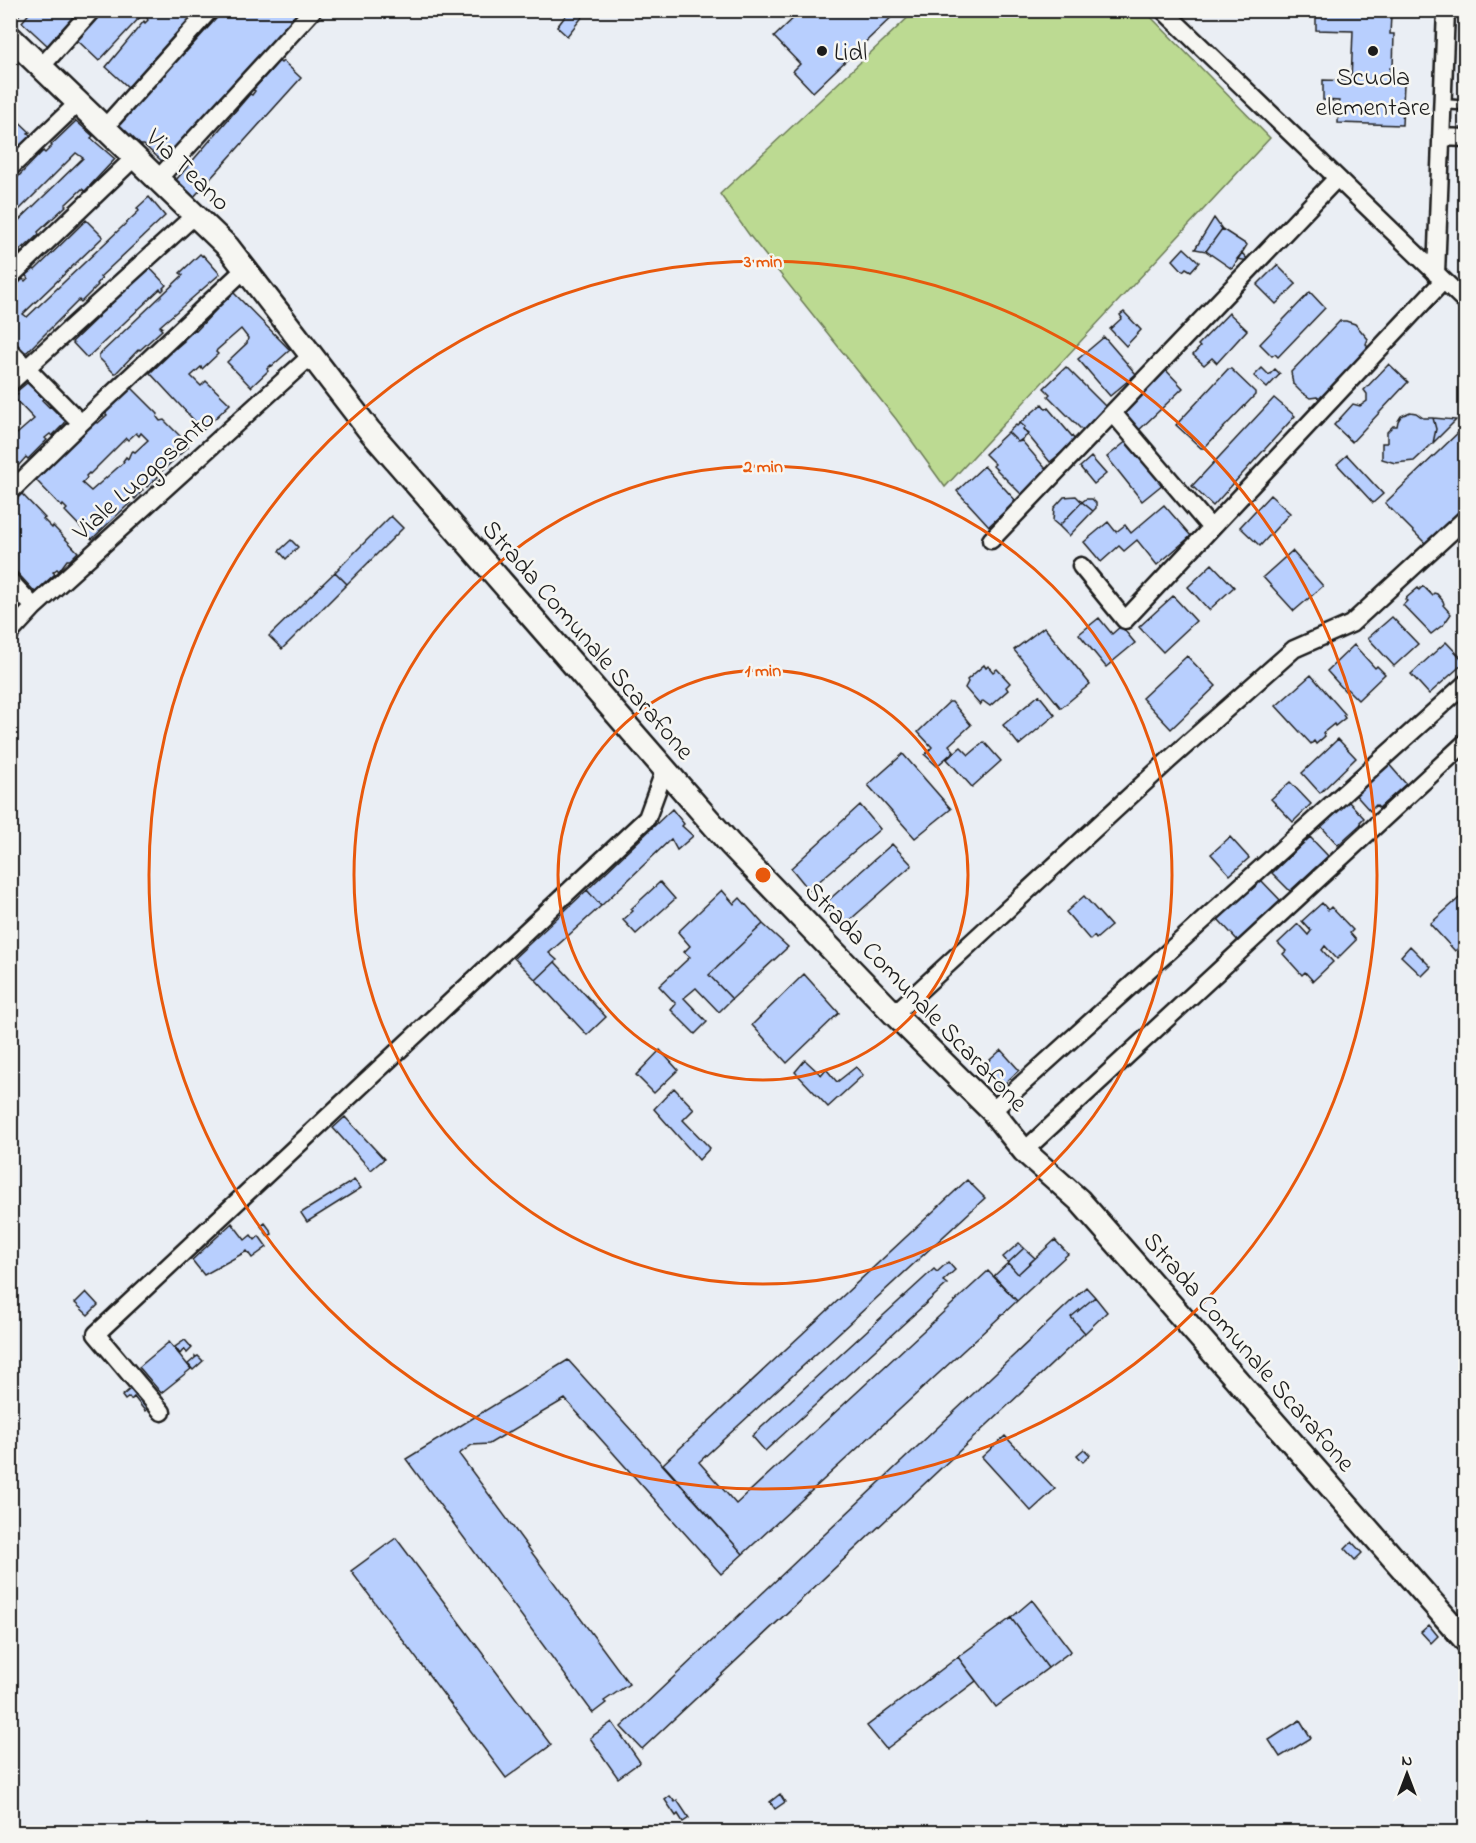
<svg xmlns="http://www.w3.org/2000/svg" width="1476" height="1843" font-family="'Indie Flower',sans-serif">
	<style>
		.green { fill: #bcda92; stroke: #6c7b57; stroke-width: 1.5 }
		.building { fill: #b8cffe; stroke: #1c1c1c; stroke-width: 1.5; fill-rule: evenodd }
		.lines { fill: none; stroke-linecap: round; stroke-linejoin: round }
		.lane-casing { stroke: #1c1c1c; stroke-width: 13 }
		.street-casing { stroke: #1c1c1c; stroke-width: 21 }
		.secondary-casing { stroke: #1c1c1c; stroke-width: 27 }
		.lane { stroke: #f6f6f2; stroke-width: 8 }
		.street { stroke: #f6f6f2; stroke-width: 16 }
		.secondary { stroke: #f6f6f2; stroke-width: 22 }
		.ring { fill: none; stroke: #e8590c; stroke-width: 3 }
		.poi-dot { fill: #1c1c1c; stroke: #f6f6f2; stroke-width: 2 }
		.labels { text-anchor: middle; stroke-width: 5; stroke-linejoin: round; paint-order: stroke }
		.poi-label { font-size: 26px; fill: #1c1c1c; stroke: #f6f6f2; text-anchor: start }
		.street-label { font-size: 26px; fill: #1c1c1c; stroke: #f6f6f2 }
		.centre { fill: #e8590c; stroke: #f6f6f2; stroke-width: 3 }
		.ring-label { font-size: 18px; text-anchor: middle; font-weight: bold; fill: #e8590c; stroke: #f6f6f2; stroke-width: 5; stroke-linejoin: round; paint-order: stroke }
	</style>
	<rect width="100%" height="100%" fill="#eaeef4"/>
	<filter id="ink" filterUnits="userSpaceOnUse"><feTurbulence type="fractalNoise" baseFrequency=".0167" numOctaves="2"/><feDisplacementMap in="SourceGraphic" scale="12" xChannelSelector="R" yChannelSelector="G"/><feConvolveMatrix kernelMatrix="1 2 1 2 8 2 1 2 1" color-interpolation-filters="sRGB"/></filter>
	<g filter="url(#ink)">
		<!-- green -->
		<path class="green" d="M915,11H1145L1270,138L945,487L896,419L750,236L720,194Z"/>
		<!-- building -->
		<path class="building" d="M10,10H24L17,17Z
			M32,10H81L48,46L22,22Z
			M100,10L102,12L104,10H148L144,15L143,14L99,61L77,40L78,39L76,37Z
			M154,10H199L182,28L184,30L173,41L172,40L169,43L171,45L159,58L156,56L154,59L157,61L132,88L128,87L106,67L144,21L145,23L148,20L147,18Z
			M224,10H305L290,27L288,25L258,58L259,60L164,163L144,145H140L120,128L119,123L162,76L166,75L167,70L184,51L186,52Z
			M570,10H588L567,36L557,27Z
			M802,10H899L813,92L793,71L800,64L774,37Z
			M1316,10H1422L1421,16L1391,15L1390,34H1394L1393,68H1390V83H1404L1402,125L1338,123L1339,101L1323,100V80L1351,81L1353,31L1316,30Z
			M279,61L281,63L283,61L301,78L192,199L176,180L250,94L252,95L255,91L253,90Z
			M10,113L30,132L28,133L31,136L10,156Z
			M76,121L93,136L91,138L115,159L85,191L82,189L65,205L66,206L38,232L39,234L25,247L24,246L20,250L21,252L10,262V229L83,158L76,153L10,219V182L12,183L43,151L45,153L52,146L51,145Z
			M149,197L165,216L100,277L102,278L97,284L98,285L81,302L79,300L27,352H25L10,337V292L23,279L25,281L28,278L26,276L34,269L35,270L86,220L103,237L23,314L27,317L139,211L137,208Z
			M1214,218L1222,229L1206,251L1195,249Z
			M1222,229L1247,245L1232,269L1206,251Z
			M1184,248L1199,262L1191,271L1186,268L1183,271L1173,260Z
			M1242,253L1249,261L1237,259Z
			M200,254L202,256L203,255L220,274L160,326L162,327L160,328L162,330L140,350L139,349L116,373H114L99,358V355L183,275L180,273Z
			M1277,265L1296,284L1276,304L1257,285Z
			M149,267L166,285L163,288L164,289L162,291L160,289L87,358L72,342L99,316L97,314Z
			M233,292L290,350L272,366L271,365L267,369L268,371L251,387L227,362L247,343L248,338L241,329L217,350L216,352L218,354L202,369L201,367L191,376L201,386L206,381L230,404L203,430L150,373L171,353L169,352L174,346L176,348L184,341L181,340L193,329L196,331Z
			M1310,292L1325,308L1278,357L1275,354L1272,356L1260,344Z
			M1124,312L1141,330L1126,346L1110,329L1122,318L1120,315Z
			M1229,313L1247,330L1217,363L1212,358L1204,365L1193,355L1200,347L1198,345Z
			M1340,321H1346L1355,324L1368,339L1366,344L1368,348L1320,399L1317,397L1310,398L1301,392L1293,384L1291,372Z
			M1104,337L1136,374L1110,396L1078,359Z
			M1389,364L1408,382L1352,442L1334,425L1353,404L1360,406L1367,401V394L1364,390Z
			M1162,366L1183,388L1136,433L1115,412Z
			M1066,367L1107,408L1083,431L1048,396L1050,394L1044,388Z
			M1262,368L1269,375L1275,369L1280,374L1267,388L1254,376Z
			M1228,369H1231L1255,392V395L1204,448H1201L1176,425Z
			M27,383L44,399L42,400L49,407L50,406L65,421V423L52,436L50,434L45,438L47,440L28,459L26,457L10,475V440L34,419L14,398L18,394L16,392Z
			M132,388L158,414L157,417L160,421L164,420L188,444V447L162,471L159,470L155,473L158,477L147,487L144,484L140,487L143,490L135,499L133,496L128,500L130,503L92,539L65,511L67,509L63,505L62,507L35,479L96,421L98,423L107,415L105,413L129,389ZM136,433L139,436L141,433L148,440L135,452L133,451L130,454L128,459L126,457L123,461L124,462L91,491L82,483L87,478L86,476L89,473L90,474L126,438L128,440Z
			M1274,398L1295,416L1213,506L1192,486Z
			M1042,404L1046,409L1048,408L1076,441L1050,462L1023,429L1025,427L1020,423Z
			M1410,412L1416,413L1423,418H1433L1436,429L1433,443L1414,461L1395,463L1382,459V443H1387V432L1393,426H1397L1398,421L1401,416Z
			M1433,418L1456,420L1433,443L1436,429Z
			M1020,423L1025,427L1023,429L1029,434L1018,442L1008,432L1016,425L1017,426Z
			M1462,429L1466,432V506L1426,544L1385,503Z
			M1008,432L1018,442L1022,441L1046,469V472L1023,496L993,466L995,464L985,454Z
			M1128,440L1163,484L1142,501L1107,457Z
			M1347,455L1383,494L1373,503L1337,464Z
			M1091,457L1106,474L1094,484L1080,467Z
			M984,466L1016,501L989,526L957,491Z
			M21,493L45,518L43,519L52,528L53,526L78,552L70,560H67L59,571L57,569L53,572L55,574L35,592L10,565V504Z
			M1270,495L1290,513L1260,546L1240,527Z
			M1076,496L1082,502L1059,526L1053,521L1054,508L1064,497Z
			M1086,499H1092L1096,503V508L1093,511L1082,502Z
			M1082,502L1093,511L1069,536L1059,526Z
			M1164,505L1191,536L1157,565L1137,540L1124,551L1119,546L1101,562L1084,542L1108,522L1116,532L1125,525L1131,533Z
			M391,516L403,528L347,584L335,572Z
			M291,540L298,547L286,559L279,551Z
			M1292,551L1323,586L1294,611L1263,577Z
			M1212,564L1234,587L1209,610L1188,587Z
			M335,572L347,584L282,649L269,636Z
			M1423,586L1432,595L1434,593L1437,594L1443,601L1444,604L1443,605L1451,614L1444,624L1431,634L1403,605L1407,601L1405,599L1418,588L1419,590Z
			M1173,596L1196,621L1163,652L1139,627Z
			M1392,617L1418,644L1394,666L1368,638Z
			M1099,618L1112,634L1121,626L1135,643L1106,667L1079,634Z
			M1044,627L1090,684L1061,708L1014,650Z
			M1446,642L1465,662L1429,694L1411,674Z
			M1354,645L1375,668L1377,666L1385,674L1358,700L1347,689L1345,691L1327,671Z
			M1187,656L1216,686L1171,729L1142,698Z
			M984,665L986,668L988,666L993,672L997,669L1010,683L1006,687L1008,690L990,706L983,701L980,705L965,688L968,682L967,680Z
			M1311,675L1345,714L1343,715L1345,718L1335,726L1334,724L1323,733L1325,736L1316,744L1314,741L1311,744L1276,706Z
			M1039,695L1055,715L1019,745L1003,725Z
			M949,702H952L971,725L949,745L954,751L937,766L925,755L932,747L918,732Z
			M1338,739L1356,758L1320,793L1302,773Z
			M984,742L1001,761L972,787L947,759L961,747L969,755Z
			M903,754L951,809L915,838L868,785Z
			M1387,762L1406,784L1379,808L1376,805L1370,811L1353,792Z
			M1290,782L1311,804L1293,822L1271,799Z
			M1348,801L1364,818L1360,822L1361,824L1338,845L1319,824L1340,805L1342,806Z
			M860,805L880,829L809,890L791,868Z
			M672,809L684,824L682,826L693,836L677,850L671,839L601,906L587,890Z
			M1230,837L1249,858L1230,875L1211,854Z
			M1310,837L1328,856L1290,891L1272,873Z
			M892,844L912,865L842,927L823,905Z
			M1260,879L1283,903L1240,943L1218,919Z
			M660,882L675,899L636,934L623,920L633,911L631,909Z
			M587,890L601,906L549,953L557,960L536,980L514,958Z
			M722,890L734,904L740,898L763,924L709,975L732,999L719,1012L696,988L684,998L707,1022L695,1034L671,1010L676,1004L659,986L690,957L684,952L690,946L678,932Z
			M1466,892V941L1455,951L1430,924Z
			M1084,896L1111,926L1096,939L1094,936L1090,940L1066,912Z
			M1322,903L1328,910L1331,907L1353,930L1350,933L1356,940L1337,959L1325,946L1322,950L1333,962L1313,981L1305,972L1302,975L1283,954L1286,951L1278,943L1298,924L1308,935L1311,931L1302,921Z
			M763,924L788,947L732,999L709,975Z
			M1410,946L1431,967L1422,976L1401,956Z
			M555,962L606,1017L587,1035L536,980Z
			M804,974L839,1013L787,1063L752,1025Z
			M660,1050L678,1070L654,1093L636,1075Z
			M1001,1050L1019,1070L1000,1088L982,1067Z
			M805,1060L821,1075L826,1069L837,1082L856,1067L863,1075L828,1107L795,1072Z
			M674,1088L694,1109L683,1120L710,1148L699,1160L654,1109Z
			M345,1117L384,1159L371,1170L333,1128Z
			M354,1180L361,1188L307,1222L301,1213Z
			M967,1180L985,1198L699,1462L736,1504L988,1271L1017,1301L743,1554L663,1464Z
			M232,1223L245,1240L251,1235L255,1240L259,1236L267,1247L252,1258L247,1251L204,1275L192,1260Z
			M265,1223L271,1231L272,1234L268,1236L261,1226Z
			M1055,1240L1068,1254L1017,1301L994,1276L1008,1263L1018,1274Z
			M1019,1243L1024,1248L1008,1263L1003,1257Z
			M1024,1248L1035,1258L1018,1274L1008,1263Z
			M948,1262L955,1270L943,1281L947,1284L765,1451L752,1436L934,1269L937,1272Z
			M1086,1287L1095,1297L1071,1317L1085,1333L642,1749L621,1727Z
			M86,1292L98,1305L88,1315L75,1303Z
			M1095,1297L1107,1312L1085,1333L1071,1317Z
			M185,1340L192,1348L187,1353L184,1349L180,1354L175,1347Z
			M169,1342L191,1369L161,1393L139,1367Z
			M195,1356L196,1357L198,1356L203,1361L193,1370L188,1364L195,1358Z
			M568,1360L743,1554L721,1574L565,1399L489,1444L472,1445L459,1454L629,1684L604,1701L606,1703L593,1713L406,1459Z
			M136,1384L152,1405L145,1411L134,1397L131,1400L129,1397L125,1400L122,1396Z
			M1005,1436L1055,1489L1031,1511L982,1457Z
			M1084,1449L1090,1455L1083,1462L1077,1455Z
			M396,1538L551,1745L506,1778L351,1571Z
			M1352,1542L1362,1553L1355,1560L1345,1549Z
			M1032,1600L1071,1651L1048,1668L1011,1618Z
			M1011,1618L1048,1668L996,1707L958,1657Z
			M1429,1625L1438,1636L1431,1643L1421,1632Z
			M958,1657L976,1681L886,1749L867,1726Z
			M1300,1720L1311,1738L1280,1757L1269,1740Z
			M612,1722L640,1762L618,1778L590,1738Z
			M780,1794L785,1802L775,1809L770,1802Z
			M670,1796L675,1802L677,1800L689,1818L683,1822L678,1814L676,1816L665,1800Z"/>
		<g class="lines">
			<defs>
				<path id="lane" d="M1442,104L1457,105"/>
				<path id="street" d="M1163,10L1466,302
					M41,67L92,10
					M105,127L210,10
					M1441,137L1466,138
					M10,168L79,102
					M158,179L313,10
					M1436,274L1446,10
					M10,277L135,157
					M10,351L81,423
					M10,383L195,215
					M1113,413L1211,528
					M10,492L81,423L245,269
					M991,540L1337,178
					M1081,566L1125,620L1443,281
					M10,581L34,607
					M10,633L34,607L312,355
					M894,1014L1169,760L1294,649L1351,624L1466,518
					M992,1111L1466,683
					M1024,1151L1466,742
					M162,1412L96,1334L647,818L665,769"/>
				<path id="secondary" d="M10,37L228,247L369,430L730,844L894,1014L992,1111L1024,1151L1079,1200L1466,1641"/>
			</defs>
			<!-- lane casing -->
			<use href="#lane" class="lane-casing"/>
			<!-- street casing -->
			<use href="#street" class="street-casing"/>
			<!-- secondary casing -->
			<use href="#secondary" class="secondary-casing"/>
			<!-- lane -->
			<use href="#lane" class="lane"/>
			<!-- street -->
			<use href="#street" class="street"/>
			<!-- secondary -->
			<use href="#secondary" class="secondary"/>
		</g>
	</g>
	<!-- distance rings -->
	<g class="ring">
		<circle cx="763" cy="875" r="205"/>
		<circle cx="763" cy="875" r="409"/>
		<circle cx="763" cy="875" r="614"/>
	</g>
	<!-- markers -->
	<g class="poi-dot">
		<circle cx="822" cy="51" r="6"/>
		<circle cx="1373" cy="51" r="6"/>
	</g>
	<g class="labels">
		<!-- poi labels -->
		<g class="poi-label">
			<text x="834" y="60">Lidl</text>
			<text x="1373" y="85" text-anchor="middle">Scuola<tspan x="1373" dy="30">elementare</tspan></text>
		</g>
		<!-- street labels -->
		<g class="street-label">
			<text transform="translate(189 169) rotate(44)" y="9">Via Teano</text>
			<text transform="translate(143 474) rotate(-42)" y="9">Viale Luogosanto</text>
			<text transform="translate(589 639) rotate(49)" y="9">Strada Comunale Scarafone</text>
			<text transform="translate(917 996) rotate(46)" y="9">Strada Comunale Scarafone</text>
			<text transform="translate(1250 1351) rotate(49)" y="9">Strada Comunale Scarafone</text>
		</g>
	</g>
	<circle cx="763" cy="875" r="9" class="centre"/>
	<g class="ring-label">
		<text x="763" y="267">3 min</text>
		<text x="763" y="472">2 min</text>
		<text x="763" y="676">1 min</text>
	</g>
	<!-- margin -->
	<rect width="1476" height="1843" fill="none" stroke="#f6f6f2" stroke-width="36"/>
	<rect x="18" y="18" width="1440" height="1807" fill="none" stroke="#1c1c1c" stroke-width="2" filter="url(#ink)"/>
	<!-- north arrow -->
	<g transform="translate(1407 1774)" stroke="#f6f6f2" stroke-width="4.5" paint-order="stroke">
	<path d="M0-4.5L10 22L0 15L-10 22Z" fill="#1c1c1c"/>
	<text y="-9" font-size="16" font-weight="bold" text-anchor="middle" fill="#1c1c1c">N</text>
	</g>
</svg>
